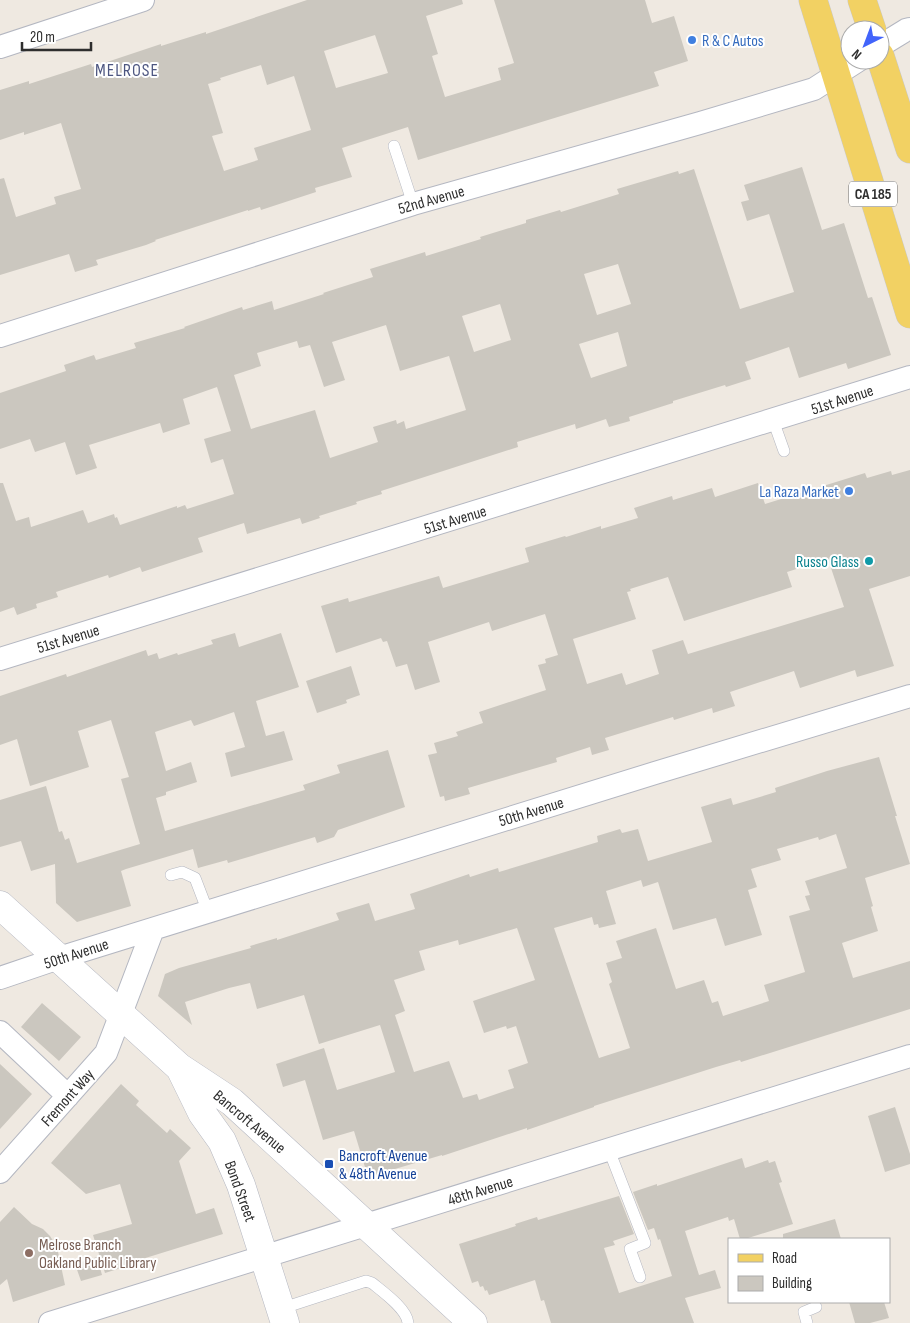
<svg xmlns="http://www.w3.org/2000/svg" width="910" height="1323" font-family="'Sofia Sans Condensed',sans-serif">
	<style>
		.building { fill: #cbc7bf; fill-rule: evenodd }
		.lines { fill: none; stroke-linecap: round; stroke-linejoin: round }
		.lane-casing { stroke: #b4b7c1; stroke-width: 12 }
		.street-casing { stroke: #b4b7c1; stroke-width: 24 }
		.secondary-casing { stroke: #b4b7c1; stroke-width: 29 }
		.primary-casing { stroke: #c9c9c9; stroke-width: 29 }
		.lane { stroke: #fff; stroke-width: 11 }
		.street { stroke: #fff; stroke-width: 22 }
		.secondary { stroke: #fff; stroke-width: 28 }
		.primary { stroke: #f2d163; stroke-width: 28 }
		.shop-dot { fill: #3f7fe0; stroke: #fff; stroke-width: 2 }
		.culture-dot { fill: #0f9aa8; stroke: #fff; stroke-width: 2 }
		.transit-dot { fill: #1a4fb4; stroke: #fff; stroke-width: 2 }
		.education-dot { fill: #8d6e63; stroke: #fff; stroke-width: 2 }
		.labels { text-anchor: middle; stroke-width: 4; stroke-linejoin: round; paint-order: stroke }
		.shield { fill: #fff; stroke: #6d6d6d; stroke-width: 1 }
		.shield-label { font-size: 15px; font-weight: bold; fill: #2e2e2e }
		.shop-label { font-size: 16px; fill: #366cbe; stroke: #fff; text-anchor: start }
		.street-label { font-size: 16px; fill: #2e2e2e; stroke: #fff }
		.culture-label { font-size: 16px; fill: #0d838f; stroke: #fff; text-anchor: end }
		.transit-label { font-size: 16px; fill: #164399; stroke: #fff; text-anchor: start }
		.education-label { font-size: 16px; fill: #785e54; stroke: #fff; text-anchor: start }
		.neighbourhood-label { font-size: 18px; letter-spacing: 1px; fill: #4d5680; stroke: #fff }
	</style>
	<rect width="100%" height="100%" fill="#efe9e1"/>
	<!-- building -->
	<path class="building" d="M307,0H462L463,4L426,16L438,54L432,56L445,97L501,80L498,68L514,63L494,0H645L652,23L674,16L688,61L654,72L659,86L418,160L408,127L342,148L352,177L315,188L316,192L261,210L260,207L248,211V210L155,240L156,241L146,245L96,260L98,265L75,272L69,254L0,275V179L4,178L16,217L56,204L54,197L81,189L61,123L24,135V132L0,140V90L29,81V84L91,64L92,67L161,44V46L206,32V34ZM375,35L388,73L336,88L324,51ZM261,65L267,85L294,76L311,130L254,148L258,160L224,171L212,136L223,133L208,84L221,80L220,78Z
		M802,167L822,230L844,223L868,298L872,297L891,355L848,369L846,363L799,378L789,347L745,362L751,379L726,387L725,385L673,401V403L629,417L630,421L609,427L606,419L576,429L575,424L517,442L518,447L381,491L382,494L356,502L357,504L319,516L320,518L302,524L300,518L247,534L244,523L198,538L203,552L142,572L140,567L109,578L108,575L56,592L58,597L36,604L37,608L17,615L14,607L0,612V483H3L16,521L29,517L31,527L83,510L88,523L114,514L115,518L117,517L120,525L177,506V508L185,505L187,509L234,494L223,459L211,463L204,439L231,431L217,387L183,399L190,424L163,433L160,423L89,445L97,468L76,475L65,442L35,452L30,439L0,449V393L66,371L64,365L94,355L96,360L136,348L134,343L185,328L184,327L242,307L243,310L272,301L274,310L324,294L323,293L373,277L370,269L425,252L426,256L481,239L480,237L526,223V220L560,210L561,212L619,194L617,189L678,171L679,174L694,169L740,309L794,292L769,214L747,221L741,202L749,200L744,185ZM618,264L631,304L597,315L584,274ZM500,304L511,340L474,352L462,316ZM386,325L400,371L449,356L466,410L406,429L404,421L397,424L396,420L373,427L378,442L330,458L315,410L251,429L234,375L261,366L257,353L297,341L299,348L310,345L324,387L345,380L332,342ZM618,332L627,366L591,378L579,344Z
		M910,470V576L869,589L894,666L857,677L855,670L800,688L794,671L730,692L735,706L713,713L712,708L674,720L673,717L605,738L609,750L592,755L590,747L556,758L557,762L468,788L470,794L445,801L444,796L440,797L428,755L437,753L434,743L458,736L456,732L483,723L479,712L546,690L538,665L546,663L545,659L558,655L545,614L492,631L489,622L428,642L440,682L415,690L407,664L396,667L387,641L383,642L381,638L336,653L321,606L348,598L349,602L439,576L443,588L529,562L525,548L565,536L566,537L601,526V529L638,518L634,508L672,496L673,500L712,488L715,497L758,483L765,504L865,473L867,478L891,471L892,475ZM828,559L844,607L688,654L683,640L652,650L659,674L626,685L622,673L587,684L573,639L636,619L627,592L631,591L630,589L668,577L684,621L792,587L787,572Z
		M235,633L239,647L281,633L299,687L256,701L266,736L284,731L293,760L231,777L225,753L245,747L234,712L194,726L191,720L155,732L166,771L191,762L197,782L166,792V795L156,798L165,831L305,790L303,785L340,773L337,765L388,750L405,807L338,830L334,837L317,843L315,837L228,863L227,860L198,868L193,849L126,869L121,871L131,906L77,922L56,903L55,864L31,871L21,841L0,847V800L46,786L59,832L62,831L65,840L69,838L77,863L140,844L121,779L129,777L111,720L78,731L89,767L30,786L17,739L0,745V696L66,674L67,677L146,650L148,656L157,653L159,659L177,653L178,655L213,644L211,640Z
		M351,666L360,695L346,700L347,703L317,713L306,681Z
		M879,757L897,816H895L910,864L865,878L873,906L871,907L878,931L842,943L853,978L910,961V1009L741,1062L740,1060L716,1067L594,1106V1107L527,1130V1128L442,1156V1155L368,1177L354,1131L323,1140L305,1080L283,1087L276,1064L324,1048L337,1090L395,1072L380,1025L319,1044L304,995L257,1009L250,983L229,988L185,1002L192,1025L158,996L165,974L179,968L251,948L250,946L277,938V940L339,920L336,913L369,903L375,921L415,909L410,894L469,874L470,877L498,868L499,872L598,842L597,836L620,829L622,833L638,829L648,861L712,842L701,807L731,798L733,805L776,792L775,788L827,771ZM836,834L847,868L805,881L810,895L805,896L810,910L789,916L805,972L764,985L769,1001L723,1016L718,1001L712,1003L704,980L676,989L656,928L616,941L622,958L606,963L612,982L609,984L630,1048L599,1058L554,928L592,917L594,925L598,924L599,928L616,924L606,891L641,880L643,887L658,882L673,930L716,918L725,946L762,935L748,890L757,887L751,869L781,860L777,849L818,837L819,840ZM517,928L535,980L473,1001L484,1033L506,1026L507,1029L516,1026L528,1063L508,1070L514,1088L479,1100L477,1094L463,1098L449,1061L414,1072L395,1015L405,1011L394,980L425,970L419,951L458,940L459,945Z
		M42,1003L81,1037L59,1061L21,1027Z
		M0,1064L32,1094L0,1129Z
		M121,1084L139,1101L136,1105L167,1133L170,1129L191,1148L179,1161L196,1214L214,1208L223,1234L139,1260L140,1262L105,1273L93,1235L132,1224L120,1184L86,1194L51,1163Z
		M895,1107L910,1154V1164L885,1172L868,1116Z
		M742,1158L745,1168L768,1160L769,1163L775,1161L782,1182L779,1183L793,1224L745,1239H740L734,1219L729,1221L728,1217L685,1231L699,1275L715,1270L721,1288L685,1298L694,1323H551L544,1300L541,1301L535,1280L489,1295L487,1290L485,1291L483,1286L480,1287L478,1281L472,1283L459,1244L516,1226L515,1224L537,1217L538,1220L619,1196L634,1234L613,1241L615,1245L604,1248L619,1293L672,1276L660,1239L658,1240L654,1228L648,1230L633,1192L657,1184V1186Z
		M14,1207L32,1224L43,1229L50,1236L57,1247L65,1285L13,1302L7,1279L0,1285V1222Z
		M835,1219L841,1239H783V1234Z
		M97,1257L102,1275L81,1281L75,1264Z
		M849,1302H884L889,1318L870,1323H855Z"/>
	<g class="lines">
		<defs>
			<path id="lane" d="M394,146L413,204
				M773,420L784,451
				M171,875L182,872L195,878L208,912
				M609,1150L645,1243L630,1249L640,1277
				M280,1309L366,1281L372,1283C383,1292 407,1309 408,1323
				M807,1323L804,1312L816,1307"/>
			<path id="street" d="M880,46L906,30L910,29
				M0,47L143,0
				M0,336L413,204L700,123L814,89L859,60
				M0,659L910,377
				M0,978L59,958L655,773L910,696
				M0,1032L68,1096
				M0,1172L106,1053L153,929
				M50,1323L910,1056"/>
			<path id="secondary" d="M0,905L179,1067L232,1102L473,1323
				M180,1068L202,1113L222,1141L241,1185L285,1323"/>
			<path id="primary" d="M813,0L910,314
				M862,0L872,30
				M880,56L910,149"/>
		</defs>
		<!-- lane casing -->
		<use href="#lane" class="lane-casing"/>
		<!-- street casing -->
		<use href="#street" class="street-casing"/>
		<!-- secondary casing -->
		<use href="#secondary" class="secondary-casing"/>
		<!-- primary casing -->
		<use href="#primary" class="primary-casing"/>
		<!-- lane -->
		<use href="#lane" class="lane"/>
		<!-- street -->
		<use href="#street" class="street"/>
		<!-- secondary -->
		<use href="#secondary" class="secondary"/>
		<!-- primary -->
		<use href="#primary" class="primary"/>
	</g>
	<!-- markers -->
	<g class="shop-dot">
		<circle cx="692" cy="40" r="5"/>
		<circle cx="849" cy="491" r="5"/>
	</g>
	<circle class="culture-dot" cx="869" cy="561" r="5"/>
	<rect class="transit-dot" x="324" y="1159" width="10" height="10" rx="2.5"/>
	<circle class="education-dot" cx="29" cy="1253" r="5"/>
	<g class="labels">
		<!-- shield labels -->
		<rect class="shield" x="849" y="181.5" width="48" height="25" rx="4"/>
		<g class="shield-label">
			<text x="873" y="199">CA 185</text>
		</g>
		<!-- shop labels -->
		<g class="shop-label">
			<text x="702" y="46">R &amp; C Autos</text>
			<text x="839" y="497" text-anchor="end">La Raza Market</text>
		</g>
		<!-- street labels -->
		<g class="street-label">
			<text transform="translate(431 199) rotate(-16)" y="6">52nd Avenue</text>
			<text transform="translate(842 399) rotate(-18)" y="6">51st Avenue</text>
			<text transform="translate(455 519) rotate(-17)" y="6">51st Avenue</text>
			<text transform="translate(68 638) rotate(-17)" y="6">51st Avenue</text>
			<text transform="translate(531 811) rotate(-17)" y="6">50th Avenue</text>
			<text transform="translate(76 953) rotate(-18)" y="6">50th Avenue</text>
			<text transform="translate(67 1097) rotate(-48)" y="6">Fremont Way</text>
			<text transform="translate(250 1121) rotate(40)" y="6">Bancroft Avenue</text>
			<text transform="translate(480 1190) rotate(-17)" y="6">48th Avenue</text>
			<text transform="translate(241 1191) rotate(70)" y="6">Bond Street</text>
		</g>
		<!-- culture labels -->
		<g class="culture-label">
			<text x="859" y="567">Russo Glass</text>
		</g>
		<!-- transit labels -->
		<g class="transit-label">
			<text x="339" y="1161">Bancroft Avenue<tspan x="339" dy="18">&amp; 48th Avenue</tspan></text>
		</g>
		<!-- education labels -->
		<g class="education-label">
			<text x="39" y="1250">Melrose Branch<tspan x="39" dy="18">Oakland Public Library</tspan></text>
		</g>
		<!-- neighbourhood labels -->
		<g class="neighbourhood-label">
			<text x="127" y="76">MELROSE</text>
		</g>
	</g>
	<!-- legend -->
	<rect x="728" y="1238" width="162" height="65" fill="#ffffff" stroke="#ababab"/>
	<rect x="738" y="1254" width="25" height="8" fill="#f2d163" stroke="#ababab"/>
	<text x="772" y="1263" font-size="15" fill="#2e2e2e">Road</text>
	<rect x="738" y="1276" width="25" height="15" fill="#cbc7bf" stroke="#ababab"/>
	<text x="772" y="1288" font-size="15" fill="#2e2e2e">Building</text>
	<!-- north arrow -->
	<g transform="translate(865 45) rotate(222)"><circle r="24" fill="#ffffff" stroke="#ababab"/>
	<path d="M0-4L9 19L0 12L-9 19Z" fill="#4264fb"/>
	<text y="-8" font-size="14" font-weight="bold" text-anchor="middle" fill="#2e2e2e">N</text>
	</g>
	<!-- scale -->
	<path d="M22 42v8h69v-8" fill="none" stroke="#2e2e2e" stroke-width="2.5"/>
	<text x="30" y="42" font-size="15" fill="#2e2e2e" stroke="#ffffff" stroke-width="4" paint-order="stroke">20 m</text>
</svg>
